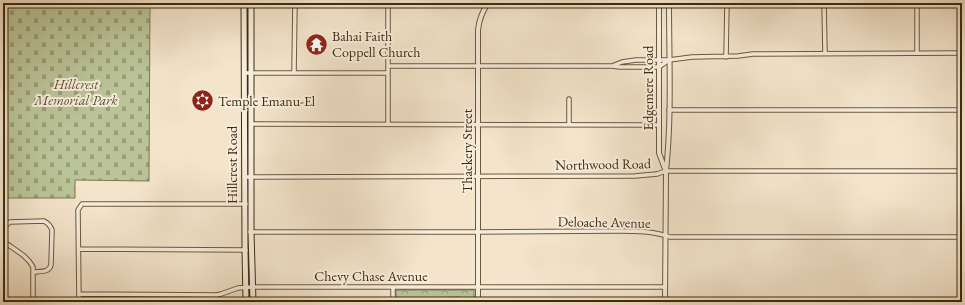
<svg xmlns="http://www.w3.org/2000/svg" width="965" height="305" font-family="'EB Garamond',serif">
	<style>
		.forest { fill: url(#forest-crowns); stroke: #7c7852 }
		.cemetery { fill: url(#cemetery-stones); stroke: #7c7852 }
		.garden { fill: #bac498; stroke: #7c7852 }
		.lines { fill: none; stroke-linecap: round; stroke-linejoin: round }
		.minor-casing { stroke: #6c593c; stroke-width: 5.5 }
		.tertiary-casing { stroke: #6c593c; stroke-width: 6 }
		.secondary-casing { stroke: #3f2b0c; stroke-width: 7 }
		.minor { stroke: #f7eddd; stroke-width: 3.5 }
		.tertiary { stroke: #f7eddd; stroke-width: 4 }
		.secondary { stroke: #f7eddd; stroke-width: 5 }
		.labels { text-anchor: middle; stroke-width: 4; stroke-linejoin: round; paint-order: stroke }
		.poi-label { font-size: 14px; fill: #3f2b0c; stroke: #f7eddd; text-anchor: start }
		.park-label { font-size: 14px; font-style: italic; fill: #5e512f; stroke: #f7eddd }
		.street-label { font-size: 14px; fill: #3f2b0c; stroke: #f7eddd }
	</style>
	<defs>
		<pattern id="forest-crowns" width="20" height="18" patternUnits="userSpaceOnUse"><rect width="20" height="18" fill="#bac498"/><path d="M2 6a3 3 0 1 1 6 0M12 15a3 3 0 1 1 6 0" fill="none" stroke="#999f7a"/></pattern>
		<pattern id="cemetery-stones" width="16" height="16" patternUnits="userSpaceOnUse"><rect width="16" height="16" fill="#bac498"/><path d="M2 7V4a2 2 0 0 1 4 0v3zM10 15v-3a2 2 0 0 1 4 0v3z" fill="#999f7a"/></pattern>
	</defs>
	<rect width="100%" height="100%" fill="#f3e4cb"/>
	<filter id="stains"><feTurbulence type="fractalNoise" baseFrequency=".005" numOctaves="4"/><feColorMatrix values="0 0 0 0 .2 0 0 0 0 .09 0 0 0 0 .02 0 0 0 .5 -.17"/></filter>
	<radialGradient id="worn" r=".72"><stop offset=".6" stop-color="#630" stop-opacity="0"/><stop offset="1" stop-color="#630" stop-opacity=".3"/></radialGradient>
	<!-- forest -->
	<path class="forest" d="M396,290H474V302H396Z"/>
	<!-- cemetery -->
	<path class="cemetery" d="M3,3H150L149,181L75,180V198H3Z"/>
	<!-- garden -->
	<path class="garden" d="M459,297L464,302H426V298Z"/>
	<g class="lines">
		<defs>
			<path id="minor" d="M388,3V124
				M824,3L825,53
				M917,53V3
				M726,57L727,3
				M388,66H612L620,67H659L669,60
				M612,66L622,62L636,60H669L692,57L738,56L753,54L962,53
				M294,72L295,3
				M244,73H388
				M569,99V125
				M669,110H962
				M251,124L659,125
				M244,177L635,176L657,174L666,171H962
				M3,228L10,222L44,221C48,223 50,225 52,230L51,265C49,273 40,271 33,272
				M250,232H478L618,231C636,231 653,231 670,237H962
				M3,241C13,249 27,255 33,267V302
				M79,249L246,250
				M393,287V302
				M79,294L217,295L221,294L238,288L252,287H665
				M3,296L11,302
				M79,302L78,210L82,204H246"/>
			<path id="tertiary" d="M659,3V153L665,169
				M478,302V30C479,20 482,12 488,3
				M665,302L666,171C672,116 669,59 669,3"/>
			<path id="secondary" d="M244,3L245,250L246,302
				M251,3V232L253,302"/>
		</defs>
		<!-- minor casing -->
		<use href="#minor" class="minor-casing"/>
		<!-- tertiary casing -->
		<use href="#tertiary" class="tertiary-casing"/>
		<!-- secondary casing -->
		<use href="#secondary" class="secondary-casing"/>
		<!-- minor -->
		<use href="#minor" class="minor"/>
		<!-- tertiary -->
		<use href="#tertiary" class="tertiary"/>
		<!-- secondary -->
		<use href="#secondary" class="secondary"/>
	</g>
	<!-- icons -->
	<defs>
		<symbol id="temple-disc" viewBox="-11 -11 22 22"><circle r="9.5" fill="#8f2418" stroke="#f7eddd"/><path d="M0-6L5-2H3V0L6.5 2.5H4V6H1.5V3h-3V6H-4V2.5H-6.5L-3 0V-2H-5Z" fill="#fff"/></symbol>
		<symbol id="synagogue-disc" viewBox="-11 -11 22 22"><circle r="9.5" fill="#8f2418" stroke="#f7eddd"/><path d="M0-6.5L5.6 3.2H-5.6ZM0 6.5L5.6-3.2H-5.6Z" fill="#fff"/></symbol>
	</defs>
	<g fill-rule="evenodd">
		<use href="#temple-disc" x="304" y="32" width="25" height="25"/>
		<use href="#synagogue-disc" x="190" y="88" width="25" height="25"/>
	</g>
	<g class="labels">
		<!-- poi labels -->
		<g class="poi-label">
			<text x="332" y="41">Bahai Faith<tspan x="332" dy="16">Coppell Church</tspan></text>
			<text x="218" y="106">Temple Emanu-El</text>
		</g>
		<!-- park labels -->
		<g class="park-label">
			<text x="76" y="89">Hillcrest<tspan x="76" dy="16">Memorial Park</tspan></text>
		</g>
		<!-- street labels -->
		<g class="street-label">
			<text transform="translate(648 88) rotate(-90)" y="5">Edgemere Road</text>
			<text transform="translate(467 151) rotate(-90)" y="5">Thackery Street</text>
			<text transform="translate(603 164) rotate(-1)" y="5">Northwood Road</text>
			<text transform="translate(232 165) rotate(-90)" y="5">Hillcrest Road</text>
			<text transform="translate(604 222) rotate(1)" y="5">Deloache Avenue</text>
			<text x="371" y="281">Chevy Chase Avenue</text>
		</g>
	</g>
	<!-- margin -->
	<rect width="965" height="305" fill="none" stroke="#f3e4cb" stroke-width="16"/>
	<rect x="4" y="4" width="957" height="297" fill="none" stroke="#3f2b0c" stroke-width="2"/>
	<rect x="8" y="8" width="949" height="289" fill="none" stroke="#3f2b0c"/>
	<rect width="100%" height="100%" filter="url(#stains)"/>
	<rect width="100%" height="100%" fill="url(#worn)"/>
</svg>
